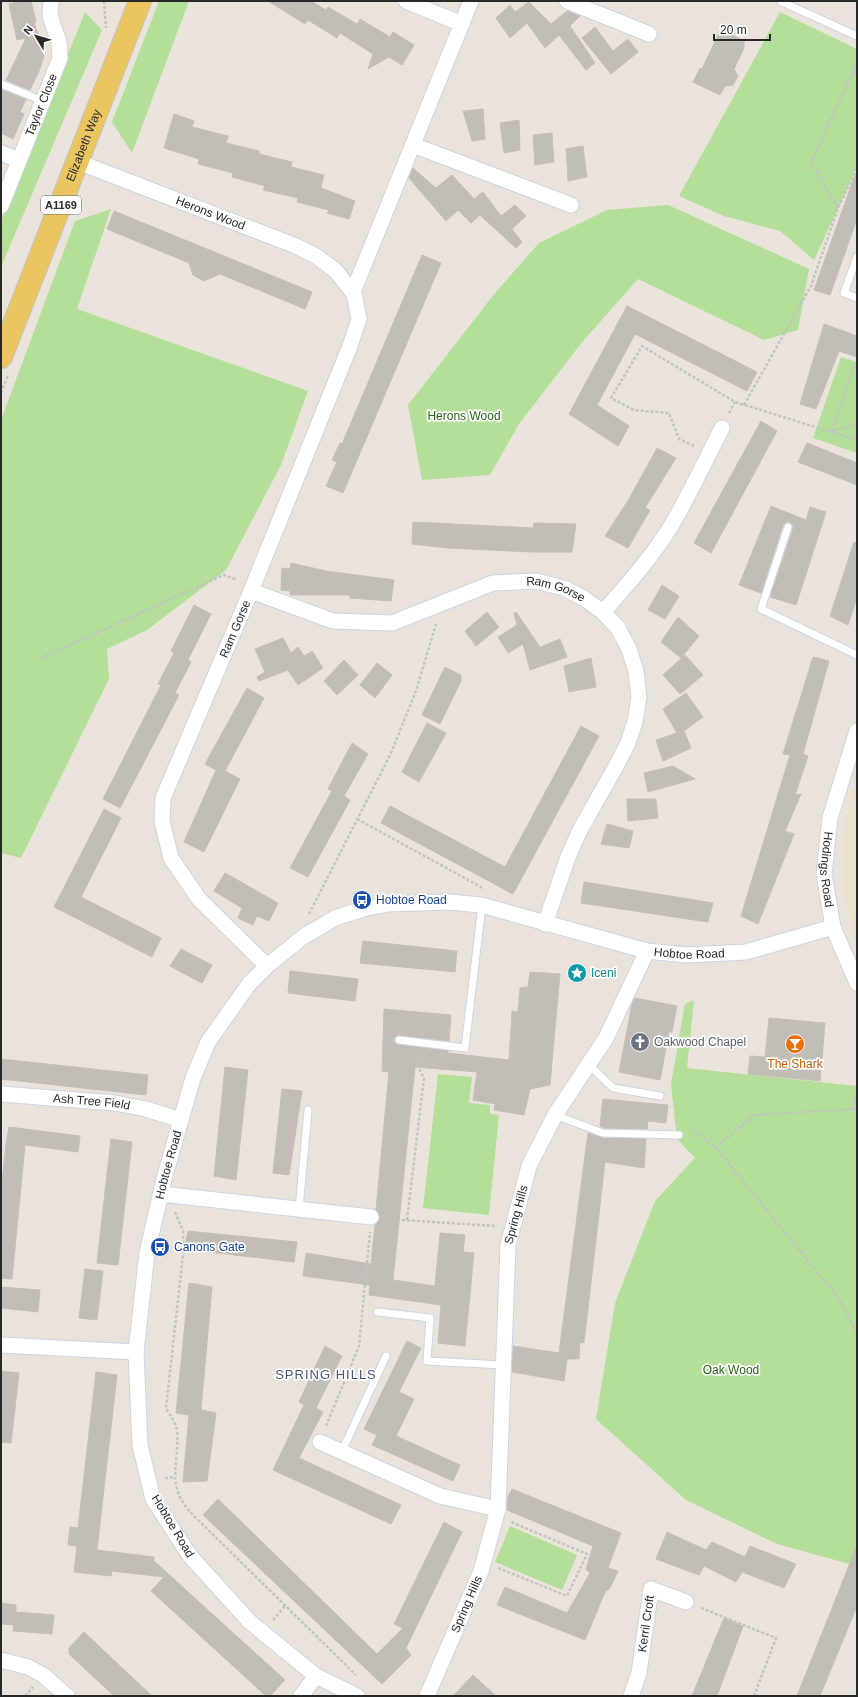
<svg xmlns="http://www.w3.org/2000/svg" width="858" height="1697" font-family="Arial,sans-serif">
	<style>
		.education { fill: #ebe0ca }
		.green { fill: #b3df99 }
		.building { fill: #c2bdb6; stroke: #c5bfb5 }
		.lines { fill: none; stroke-linecap: round; stroke-linejoin: round }
		.service-casing { stroke: #d0d4e1; stroke-width: 9 }
		.minor-casing { stroke: #d0d4e1; stroke-width: 17 }
		.primary-casing { stroke: #c3c3c3; stroke-width: 24 }
		.path { stroke: #c3c3c3; stroke-width: 2.5; stroke-dasharray: 3 2; stroke-linecap: butt }
		.service { stroke: #fff; stroke-width: 7 }
		.minor { stroke: #fff; stroke-width: 15 }
		.primary { stroke: #eac560; stroke-width: 22 }
		.labels { text-anchor: middle; stroke-width: 3.5; stroke-linejoin: round; paint-order: stroke }
		.shield { fill: #fff; stroke: #686868; stroke-width: 1 }
		.shield-label { font-size: 11px; font-weight: bold; fill: #282828 }
		.street-label { font-size: 12px; fill: #282828; stroke: #fff }
		.park-label { font-size: 12px; fill: #2d611d; stroke: #fff }
		.transit-label { font-size: 12px; fill: #164399; stroke: #fff; text-anchor: start }
		.culture-label { font-size: 12px; fill: #0d838f; stroke: #fff; text-anchor: start }
		.worship-label { font-size: 12px; fill: #5b616d; stroke: #fff; text-anchor: start }
		.food-label { font-size: 12px; fill: #c56008; stroke: #fff }
		.neighbourhood-label { font-size: 13px; letter-spacing: 1px; fill: #4b5477; stroke: #fff }
	</style>
	<rect width="100%" height="100%" fill="#eae3db"/>
	<!-- education -->
	<path class="education" d="M857,768V947L843,887L845,825Z"/>
	<!-- green -->
	<path class="green" d="M159,1H189L132,153L112,122Z
		M85,12L102,30L1,267V221Z
		M780,12L857,49V167L814,260L780,231L724,216L679,196Z
		M668,205L809,269L798,330L764,340L638,279L583,341L519,424L490,475L422,480L408,405L495,293L539,243L607,210Z
		M111,209L77,309L308,391L281,465L226,570L147,630L107,649L109,679L21,858L1,853V420L75,221Z
		M841,357L857,362V453L813,438Z
		M694,1000L687,1068L857,1086V1566L777,1544L686,1500L596,1419L615,1303L655,1201L695,1158L677,1139L671,1084L685,1004Z
		M438,1074L472,1077L469,1103L490,1105V1114L499,1115L489,1215L423,1208Z
		M510,1526L577,1555L562,1590L495,1562Z"/>
	<!-- building -->
	<path class="building" d="M21,1H31L36,22L34,23L45,53L39,71L30,90L6,80L26,38L17,40L9,4Z
		M268,1H311L326,10L328,7L357,24L360,19L390,37L393,32L414,45L402,65L389,57L368,69L373,54L340,33L337,38L308,20L305,24Z
		M529,2L551,24L567,11L580,16L570,26L595,63L586,70L559,35L545,48L527,23L510,38L496,18L510,5L515,12Z
		M595,27L613,51L628,39L638,52L611,74L582,38Z
		M719,33L724,36L732,35L744,41V48L734,69L738,76L733,85L725,86L720,95L693,82L700,68L702,69Z
		M1,90L26,99L20,112L24,114L13,139L1,133Z
		M483,109L485,139L472,141L463,111Z
		M174,114L194,121L192,127L228,136L226,143L259,151V154L292,162L291,167L324,175L321,188L355,201L349,219L327,213L329,210L297,202L298,198L263,190L265,186L232,177L233,173L198,164L199,159L164,148Z
		M519,120L520,150L504,153L500,123Z
		M552,133L554,162L535,165L533,135Z
		M583,146L587,177L568,181L566,149Z
		M413,168L436,188L452,175L474,199L483,192L501,216L515,205L526,216L512,229L522,242L516,248L480,215L471,223L458,210L446,221L409,178Z
		M855,175H857V219L830,295L814,290Z
		M114,211L312,292L305,309L220,274L204,281L193,275L189,263L107,229Z
		M422,255L441,263L343,493L326,486L337,462L332,460L340,443L342,444Z
		M627,306L757,372L747,391L635,334L597,405L629,426L618,446L569,414Z
		M824,324L857,336V357L839,351L816,409L800,404Z
		M761,421L777,431L711,553L694,543Z
		M807,443L857,463V485L798,462Z
		M657,448L676,458L645,508L650,510L628,548L605,536L629,499Z
		M771,506L806,520L810,507L826,512L796,605L770,597L793,529V526L790,522H787L783,525L761,593L739,585Z
		M413,522L533,528L534,523L576,524L572,552H531L447,548L412,544Z
		M854,542L857,543V598L848,625L830,616Z
		M291,563L326,571L394,580L391,601L350,598V595H290V591L281,590L282,568L290,569Z
		M662,585L679,596L665,619L648,610Z
		M194,605L211,614L188,660L191,662L175,693L179,695L120,808L103,799L161,685L158,684L174,653L171,651Z
		M487,612L499,627L476,646L465,631Z
		M516,612L540,647L560,639L567,657L530,670L523,644L508,653L498,637L517,625L514,613Z
		M678,617L699,636L681,658L661,642Z
		M283,638L291,653L298,647L304,656L312,651L323,668L298,685L288,670L259,681L257,677L265,672L255,649Z
		M685,655L703,675L680,694L663,675Z
		M813,657L829,661L803,754L808,756L795,795L801,794L785,831L794,834L758,924L741,916L790,755L783,754Z
		M591,658L596,687L569,692L564,666Z
		M344,660L358,675L337,695L324,681Z
		M377,663L392,675L375,698L360,685Z
		M445,667L461,675V681L440,724L422,715Z
		M247,688L264,698L225,771L240,779L204,852L184,842L216,770L205,764Z
		M686,693L703,717L684,731L691,748L663,761L656,740L677,733L663,709Z
		M427,723L446,733L419,782L402,772Z
		M581,726L599,736L513,894L381,823L390,806L505,867Z
		M352,743L368,754L344,796L350,800L308,877L290,868L332,791L328,789Z
		M673,766L695,779L648,792L644,773Z
		M627,799H656L658,818L628,821Z
		M104,809L121,818L81,897L161,938L152,957L54,907Z
		M607,824L633,831L629,848L601,844Z
		M225,873L278,903L269,921L257,916L253,925L238,918L242,908L214,891Z
		M584,882L713,903L708,922L581,903Z
		M363,941L457,951L455,972L360,963Z
		M181,949L212,965L202,983L170,966Z
		M290,971L358,979L355,1001L288,993Z
		M530,972L560,974L550,1085L530,1089L524,1115L494,1110L495,1104L473,1100L477,1072L415,1067L393,1280L435,1286L440,1233L465,1235L463,1252L474,1253L465,1346L438,1343L441,1305L369,1295L370,1285L303,1276L306,1253L371,1264L375,1225L380,1218L376,1210L389,1072L382,1071L384,1009L451,1015L449,1041L399,1035L394,1039L396,1044L448,1051V1053L509,1060L512,1011L518,1012L520,988L528,987Z
		M635,998L677,1006L672,1032H669L660,1080L619,1072L632,1004Z
		M769,1018L825,1023L820,1081L748,1074L750,1056L765,1057Z
		M1,1059L148,1075L146,1095L1,1079Z
		M225,1067L248,1070L236,1180L214,1176Z
		M282,1089L302,1091L289,1175L273,1173Z
		M603,1099L668,1105L666,1123L648,1121L647,1129L604,1128L600,1126Z
		M9,1127L80,1136L78,1152L25,1145L12,1279L1,1278V1192L6,1144Z
		M588,1133L603,1138L646,1139L644,1168L605,1162L584,1343L580,1342L579,1359H567L564,1381L512,1372L513,1346L559,1353Z
		M111,1139L132,1142L118,1265L97,1263Z
		M188,1231L297,1242L294,1262L184,1249Z
		M85,1269L103,1271L97,1320L79,1318Z
		M189,1283L212,1287L201,1410L216,1413L207,1481L183,1482L189,1415L176,1413Z
		M1,1287L40,1290L38,1312L1,1308Z
		M407,1341L421,1348L399,1392L414,1399L396,1436L460,1465L453,1481L372,1445L377,1435L364,1429Z
		M325,1346L342,1356L316,1408L323,1412L299,1458L401,1505L391,1524L273,1470L304,1405L299,1402Z
		M1,1371L19,1373L11,1443L1,1442Z
		M96,1372L117,1375L97,1550L154,1557V1561L285,1680L270,1696H266L151,1591L164,1577L112,1571L111,1576L74,1572L77,1546L68,1545L70,1527L78,1528Z
		M512,1489L621,1533L608,1568L618,1571L610,1588L605,1592L585,1640L497,1605L505,1587L567,1613L590,1573L586,1569L593,1546L507,1510V1499Z
		M218,1499L377,1654L403,1628L394,1624L444,1522L462,1532L406,1648L411,1655L382,1684L203,1515Z
		M667,1532L706,1550L712,1542L745,1557L750,1546L796,1564L784,1588L742,1572L736,1582L704,1566L699,1575L656,1559Z
		M856,1548L857,1606L820,1696H797Z
		M1,1603L16,1605V1612L54,1615L52,1634L13,1631L14,1625L1,1624Z
		M724,1618L743,1626L717,1696H692Z
		M84,1632L152,1696H114L69,1654V1648Z
		M473,1675L496,1696H453Z"/>
	<g class="lines">
		<defs>
			<path id="service" d="M780,1L857,36
				M1,84L43,101
				M857,257L844,293L857,298
				M788,527L761,609L857,655
				M399,1040L465,1048L482,905
				M588,1064L613,1088L660,1096
				M555,1115L603,1133L679,1135
				M299,1209L308,1110
				M378,1312L430,1318L427,1361L503,1365
				M342,1451L386,1356"/>
			<g id="minor">
				<path d="M406,1L462,24"/>
				<path d="M567,1L649,34"/>
				<path d="M413,145L571,205"/>
				<path d="M1,153L19,160"/>
				<path id="s1" d="M78,162L296,246L316,256L336,271L354,294L359,319L350,346L251,591L163,798L162,821L171,858L199,899L267,966"/>
				<path id="s2" d="M1,206L60,58L59,42L50,16L51,1"/>
				<path d="M353,292L471,1"/>
				<path id="s3" d="M251,591L333,621L392,623L493,583L536,581L564,588L585,599L603,612L618,628L629,649L636,671L639,697L635,722L627,745L615,768L580,830L568,857L545,924"/>
				<path d="M603,612C627,585 652,557 671,526C690,494 705,461 722,428"/>
				<path id="s4" d="M857,731L830,818L824,874L833,927L857,983"/>
				<path id="s5" d="M1,1094L115,1103L146,1109L181,1120"/>
				<path d="M161,1194L371,1217"/>
				<path d="M1,1345L136,1352"/>
				<path d="M320,1442L440,1496L498,1509"/>
				<path d="M1,1660L28,1667L43,1675L67,1696"/>
				<path d="M301,1696L316,1676"/>
				<path id="s6" d="M357,1696L316,1676L250,1622L190,1556L153,1499L140,1445L136,1352L147,1253L164,1179L193,1078L208,1042L249,984L267,966L303,937L335,918L363,909L388,904L449,902L481,905L647,951L686,955L746,952L833,927"/>
				<path id="s7" d="M427,1696L481,1571L498,1509L508,1245L529,1166L555,1115L606,1038L647,951"/>
				<path id="s8" d="M631,1696L639,1673L651,1589L686,1602"/>
			</g>
			<g id="primary">
				<path id="s9" d="M1,357L140,1"/>
			</g>
		</defs>
		<!-- service casing -->
		<use href="#service" class="service-casing"/>
		<!-- minor casing -->
		<use href="#minor" class="minor-casing"/>
		<!-- primary casing -->
		<use href="#primary" class="primary-casing"/>
		<!-- path -->
		<path class="path" d="M104,1L106,28
			M838,208L811,162L857,63
			M1,393L8,375
			M744,405L811,286L838,208L857,169
			M729,413L735,402
			M832,431L854,366L857,367
			M833,431L857,423
			M694,446L679,439L669,413L634,410L611,398L642,346L735,402L857,440
			M41,658L224,575L237,580
			M357,819L481,887V889
			M309,914L391,753L416,691L436,624
			M853,1109L857,1092
			M691,1131L693,1130L716,1148L840,1300L857,1334
			M716,1148L754,1115L857,1109
			M175,1212L183,1231V1255L166,1408C169,1414 176,1423 177,1430C180,1466 164,1485 193,1515L356,1675
			M387,1219L496,1226
			M407,1220L424,1078L418,1067L419,1056
			M326,1426L359,1346L370,1232
			M165,1478L175,1477
			M498,1568L567,1596L587,1554L511,1522
			M701,1608L776,1638L754,1696
			M273,1620L285,1606
			M25,1696L33,1687"/>
		<!-- service -->
		<use href="#service" class="service"/>
		<!-- minor -->
		<use href="#minor" class="minor"/>
		<!-- primary -->
		<use href="#primary" class="primary"/>
	</g>
	<!-- icons -->
	<defs>
		<symbol id="bus-disc" viewBox="-11 -11 22 22"><circle r="9.5" fill="#1a4fb4" stroke="#fff"/><path d="M-5-6H5V4H4V6H2V4H-2V6H-4V4H-5ZM-3.5-4V0h7V-4ZM-3.5 1.2v1.5H-2V1.2ZM2 1.2v1.5H3.5V1.2Z" fill="#fff"/></symbol>
		<symbol id="sight-disc" viewBox="-11 -11 22 22"><circle r="9.5" fill="#0f9aa8" stroke="#fff"/><path d="M0-6L1.8-2.2L6-1.7L2.9 1.2L3.7 5.4L0 3.3L-3.7 5.4L-2.9 1.2L-6-1.7L-1.8-2.2Z" fill="#fff"/></symbol>
		<symbol id="church-disc" viewBox="-11 -11 22 22"><circle r="9.5" fill="#6b7280" stroke="#fff"/><path d="M-1.2-6h2.4v3.5h3.3v2.4h-3.3V6h-2.4V-.1h-3.3v-2.4h3.3Z" fill="#fff"/></symbol>
		<symbol id="bar-disc" viewBox="-11 -11 22 22"><circle r="9.5" fill="#e8710a" stroke="#fff"/><path d="M-6-5H6L.8 .8V4.5H3.5V6h-7V4.5H-.8V.8Z" fill="#fff"/></symbol>
	</defs>
	<g fill-rule="evenodd">
		<use href="#bus-disc" x="351" y="889" width="22" height="22"/>
		<use href="#sight-disc" x="566" y="962" width="22" height="22"/>
		<use href="#church-disc" x="629" y="1031" width="22" height="22"/>
		<use href="#bar-disc" x="784" y="1033" width="22" height="22"/>
		<use href="#bus-disc" x="149" y="1236" width="22" height="22"/>
	</g>
	<g class="labels">
		<!-- shield labels -->
		<rect class="shield" x="41" y="196" width="40" height="18" rx="3"/>
		<g class="shield-label">
			<text x="61" y="209">A1169</text>
		</g>
		<!-- street labels -->
		<g class="street-label">
			<text dy="4" stroke="none"><textPath href="#s2" startOffset="109">Taylor Close</textPath></text>
			<text dy="4" stroke="none"><textPath href="#s9" startOffset="227">Elizabeth Way</textPath></text>
			<text dy="4" stroke="none"><textPath href="#s1" startOffset="142">Herons Wood</textPath></text>
			<text dy="4" stroke="none"><textPath href="#s3" startOffset="319">Ram Gorse</textPath></text>
			<text transform="translate(235 629) rotate(-67)" y="4">Ram Gorse</text>
			<text dy="4" stroke="none"><textPath href="#s4" startOffset="143">Hodings Road</textPath></text>
			<text dy="4" stroke="none"><textPath href="#s6" startOffset="1299">Hobtoe Road</textPath></text>
			<text dy="4" stroke="none"><textPath href="#s5" startOffset="91">Ash Tree Field</textPath></text>
			<text dy="4" stroke="none"><textPath href="#s6" startOffset="627">Hobtoe Road</textPath></text>
			<text dy="4" stroke="none"><textPath href="#s7" startOffset="496">Spring Hills</textPath></text>
			<text transform="translate(173 1526) rotate(59)" y="4">Hobtoe Road</text>
			<text dy="4" stroke="none"><textPath href="#s7" startOffset="100">Spring Hills</textPath></text>
			<text dy="4" stroke="none"><textPath href="#s8" startOffset="74">Kerril Croft</textPath></text>
		</g>
		<!-- park labels -->
		<g class="park-label">
			<text x="464" y="420">Herons Wood</text>
			<text x="731" y="1374">Oak Wood</text>
		</g>
		<!-- transit labels -->
		<g class="transit-label">
			<text x="376" y="904">Hobtoe Road</text>
			<text x="174" y="1251">Canons Gate</text>
		</g>
		<!-- culture labels -->
		<g class="culture-label">
			<text x="591" y="977">Iceni</text>
		</g>
		<!-- worship labels -->
		<g class="worship-label">
			<text x="654" y="1046">Oakwood Chapel</text>
		</g>
		<!-- food labels -->
		<g class="food-label">
			<text x="795" y="1068">The Shark</text>
		</g>
		<!-- neighbourhood labels -->
		<g class="neighbourhood-label">
			<text x="326" y="1379">SPRING HILLS</text>
		</g>
	</g>
	<!-- border -->
	<rect width="858" height="1697" fill="none" stroke="#282828" stroke-width="4"/>
	<!-- north arrow -->
	<g transform="translate(36 36) rotate(308)" stroke="#ffffff" stroke-width="3" paint-order="stroke">
	<path d="M0-3L7 15L0 10L-7 15Z" fill="#282828"/>
	<text y="-6" font-size="11" font-weight="bold" text-anchor="middle" fill="#282828">N</text>
	</g>
	<!-- scale -->
	<path d="M714 34v6h56v-6" fill="none" stroke="#282828" stroke-width="2"/>
	<text x="720" y="34" font-size="12" fill="#282828" stroke="#ffffff" stroke-width="3" paint-order="stroke">20 m</text>
</svg>
